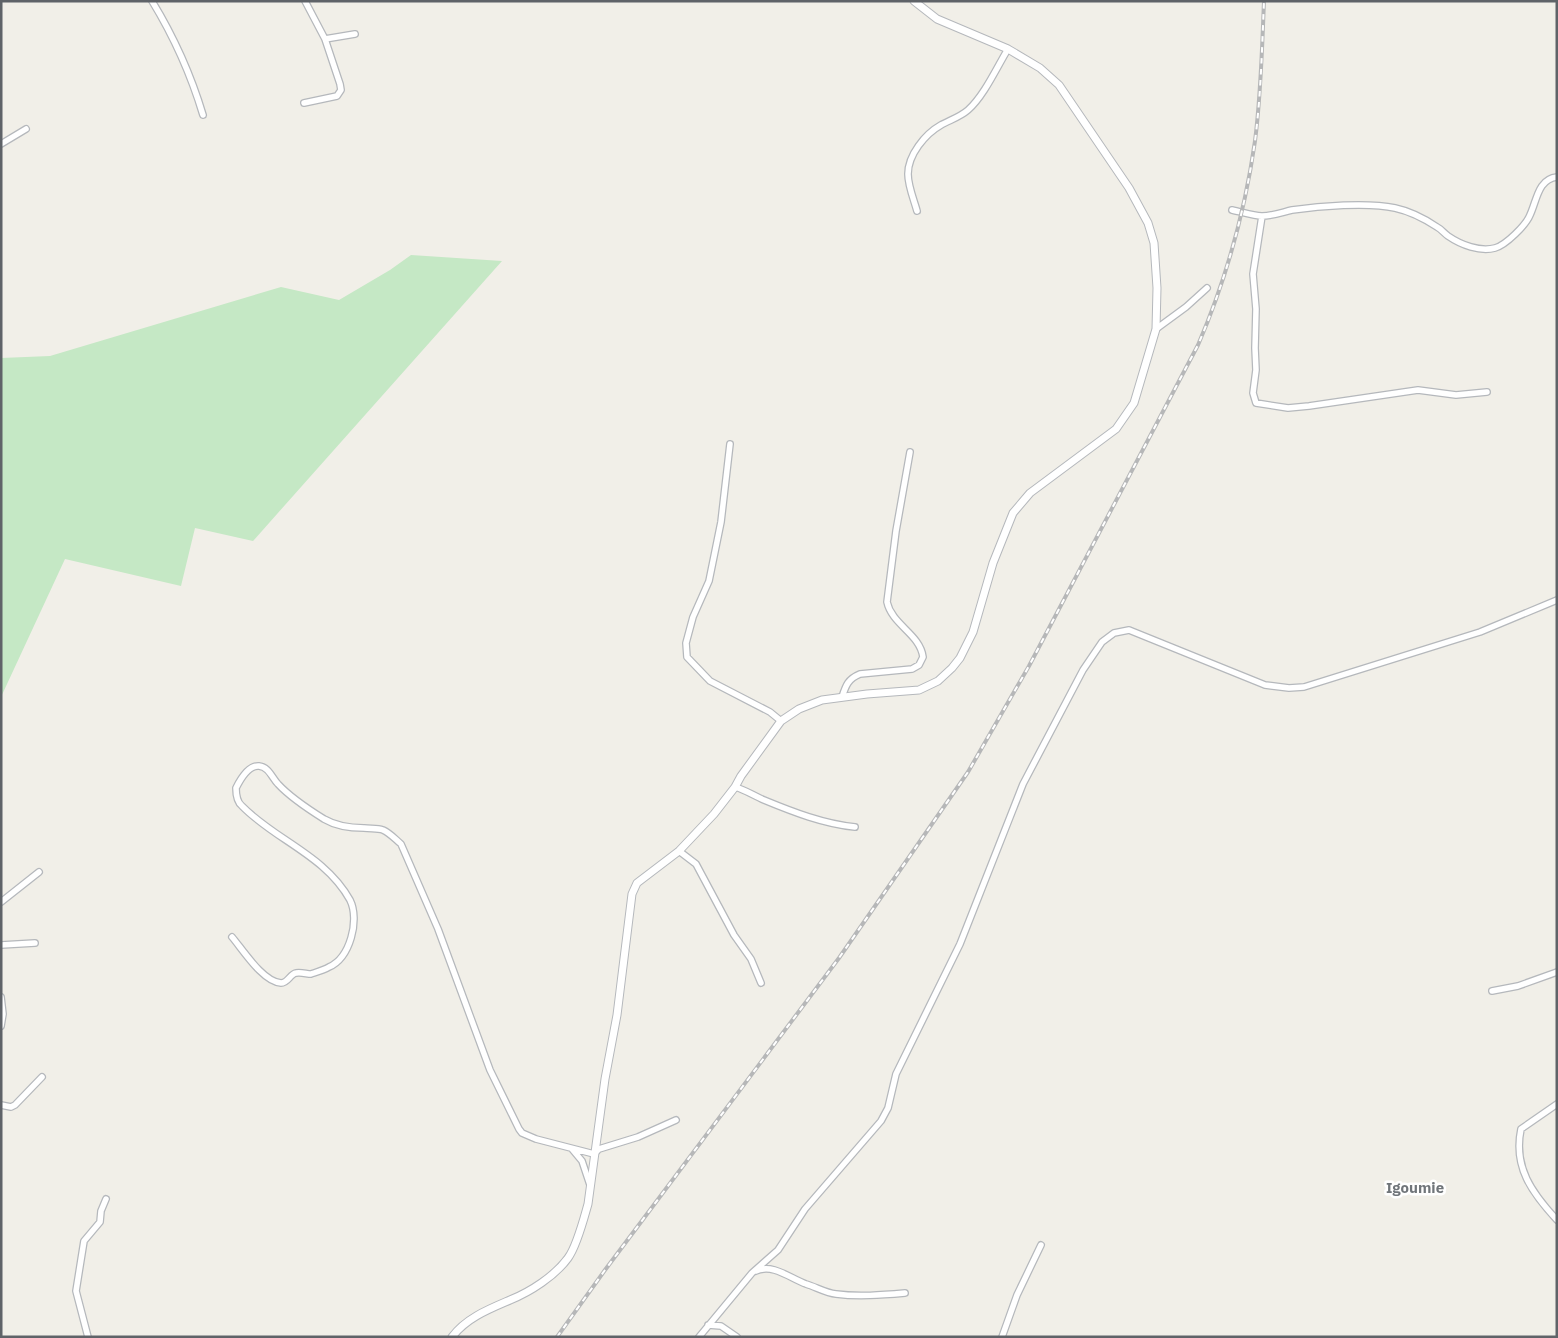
<svg xmlns="http://www.w3.org/2000/svg" width="1558" height="1338" font-family="'IBM Plex Sans',sans-serif">
	<style>
		.green { fill: #c5e8c5 }
		.lines { fill: none; stroke-linecap: round; stroke-linejoin: round }
		.minor-casing { stroke: #b5b8bc; stroke-width: 8 }
		.tertiary-casing { stroke: #b5b8bc; stroke-width: 9 }
		.minor { stroke: #fff; stroke-width: 5.5 }
		.tertiary { stroke: #fff; stroke-width: 7 }
		.rail-casing { stroke: #b6b7b8; stroke-width: 4 }
		.rail { stroke: #fff; stroke-width: 2; stroke-dasharray: 5.5; stroke-linecap: butt }
		.labels { text-anchor: middle; stroke-width: 5; stroke-linejoin: round; paint-order: stroke }
		.quarter-label { font-size: 15px; font-weight: bold; fill: #70757a; stroke: #fff }
	</style>
	<rect width="100%" height="100%" fill="#f1efe8"/>
	<!-- green -->
	<path class="green" d="M411,255L502,261L253,541L195,528L181,586L65,559L1,697V358L50,356L281,287L339,300L390,270Z"/>
	<g class="lines">
		<defs>
			<path id="minor" d="M152,1C174,37 191,75 203,115
				M325,39L355,34
				M304,103L337,96L341,90L340,84L325,39L305,1
				M1,144L26,129
				M1232,210C1242,212 1253,216 1262,216C1272,216 1283,212 1292,210C1319,206 1368,202 1395,208C1409,211 1425,219 1437,227C1441,229 1444,233 1448,236C1461,245 1480,252 1495,248C1506,245 1526,225 1530,215C1537,200 1538,179 1557,177
				M917,211C914,200 908,186 908,174C908,155 925,134 941,125C950,120 960,117 968,110C984,96 997,67 1008,49
				M1262,216L1253,274L1256,309L1255,348L1256,370L1253,393L1256,403L1288,408L1309,406L1418,390L1456,395L1487,392
				M1156,329L1186,307L1207,288
				M730,444L721,522L709,581L693,617L686,643L687,657L710,681L770,712L781,721
				M842,697C846,685 848,679 860,674L912,669L919,665L923,657C920,634 892,625 887,602L896,531L910,452
				M735,787C746,790 754,796 764,800C793,812 824,824 855,827
				M679,851L696,864L734,935L751,959L761,983
				M1,902L39,872
				M232,937C243,950 263,982 281,983C288,983 290,974 296,973C301,972 307,974 311,974C317,972 324,970 329,967C350,958 360,920 350,900C325,855 275,840 242,806C237,802 236,794 236,788C240,780 248,765 259,766C269,767 272,778 278,784C290,797 308,809 324,819C336,826 350,828 364,828C371,829 377,828 383,830C390,833 395,839 401,844L438,929L490,1070L519,1129L522,1133L536,1139L594,1154L599,1149L638,1137L676,1120
				M1,945L35,943
				M1492,991L1518,986L1557,972
				M1,997L3,1014L1,1026
				M1557,1104L1521,1129C1513,1167 1532,1193 1557,1220
				M1,1105L11,1107L15,1105L42,1077
				M572,1149L582,1161L590,1185
				M756,1271C773,1263 791,1279 806,1284C816,1287 826,1293 836,1294C858,1297 882,1295 905,1293
				M708,1325L721,1326L737,1337
				M88,1337L76,1291L84,1241L100,1222L101,1211L106,1199
				M699,1337L752,1273L778,1250L805,1209L881,1121L888,1108L896,1074L960,944L1023,784L1083,670L1102,642L1114,633L1129,630L1265,685L1289,688L1304,687L1480,632L1557,600
				M1002,1337L1017,1295L1041,1245"/>
			<path id="tertiary" d="M452,1337C466,1318 489,1309 510,1300C530,1292 555,1276 568,1258C577,1246 584,1218 588,1204L605,1079L617,1015L632,894L637,883L679,851L714,814L735,787L741,776L781,721L799,709L822,700L867,694L919,690L938,681L952,668L960,658L973,632L993,563L1013,513L1030,493L1116,429L1134,403L1156,329L1157,288L1154,243L1148,223L1129,188L1059,85L1040,68L1008,49L937,19L914,1"/>
		</defs>
		<!-- minor casing -->
		<use href="#minor" class="minor-casing"/>
		<!-- tertiary casing -->
		<use href="#tertiary" class="tertiary-casing"/>
		<!-- minor -->
		<use href="#minor" class="minor"/>
		<!-- tertiary -->
		<use href="#tertiary" class="tertiary"/>
		<defs>
			<path id="rail" d="M557,1337L605,1270L839,958L968,772L1029,666L1198,345C1226,280 1245,211 1255,141C1261,95 1262,48 1264,1"/>
		</defs>
		<!-- rail casing -->
		<use href="#rail" class="rail-casing"/>
		<!-- rail -->
		<use href="#rail" class="rail"/>
	</g>
	<g class="labels">
		<!-- quarter labels -->
		<g class="quarter-label">
			<text x="1415" y="1193">Igoumie</text>
		</g>
	</g>
	<!-- border -->
	<rect width="1558" height="1338" fill="none" stroke="#5f6368" stroke-width="5"/>
</svg>
